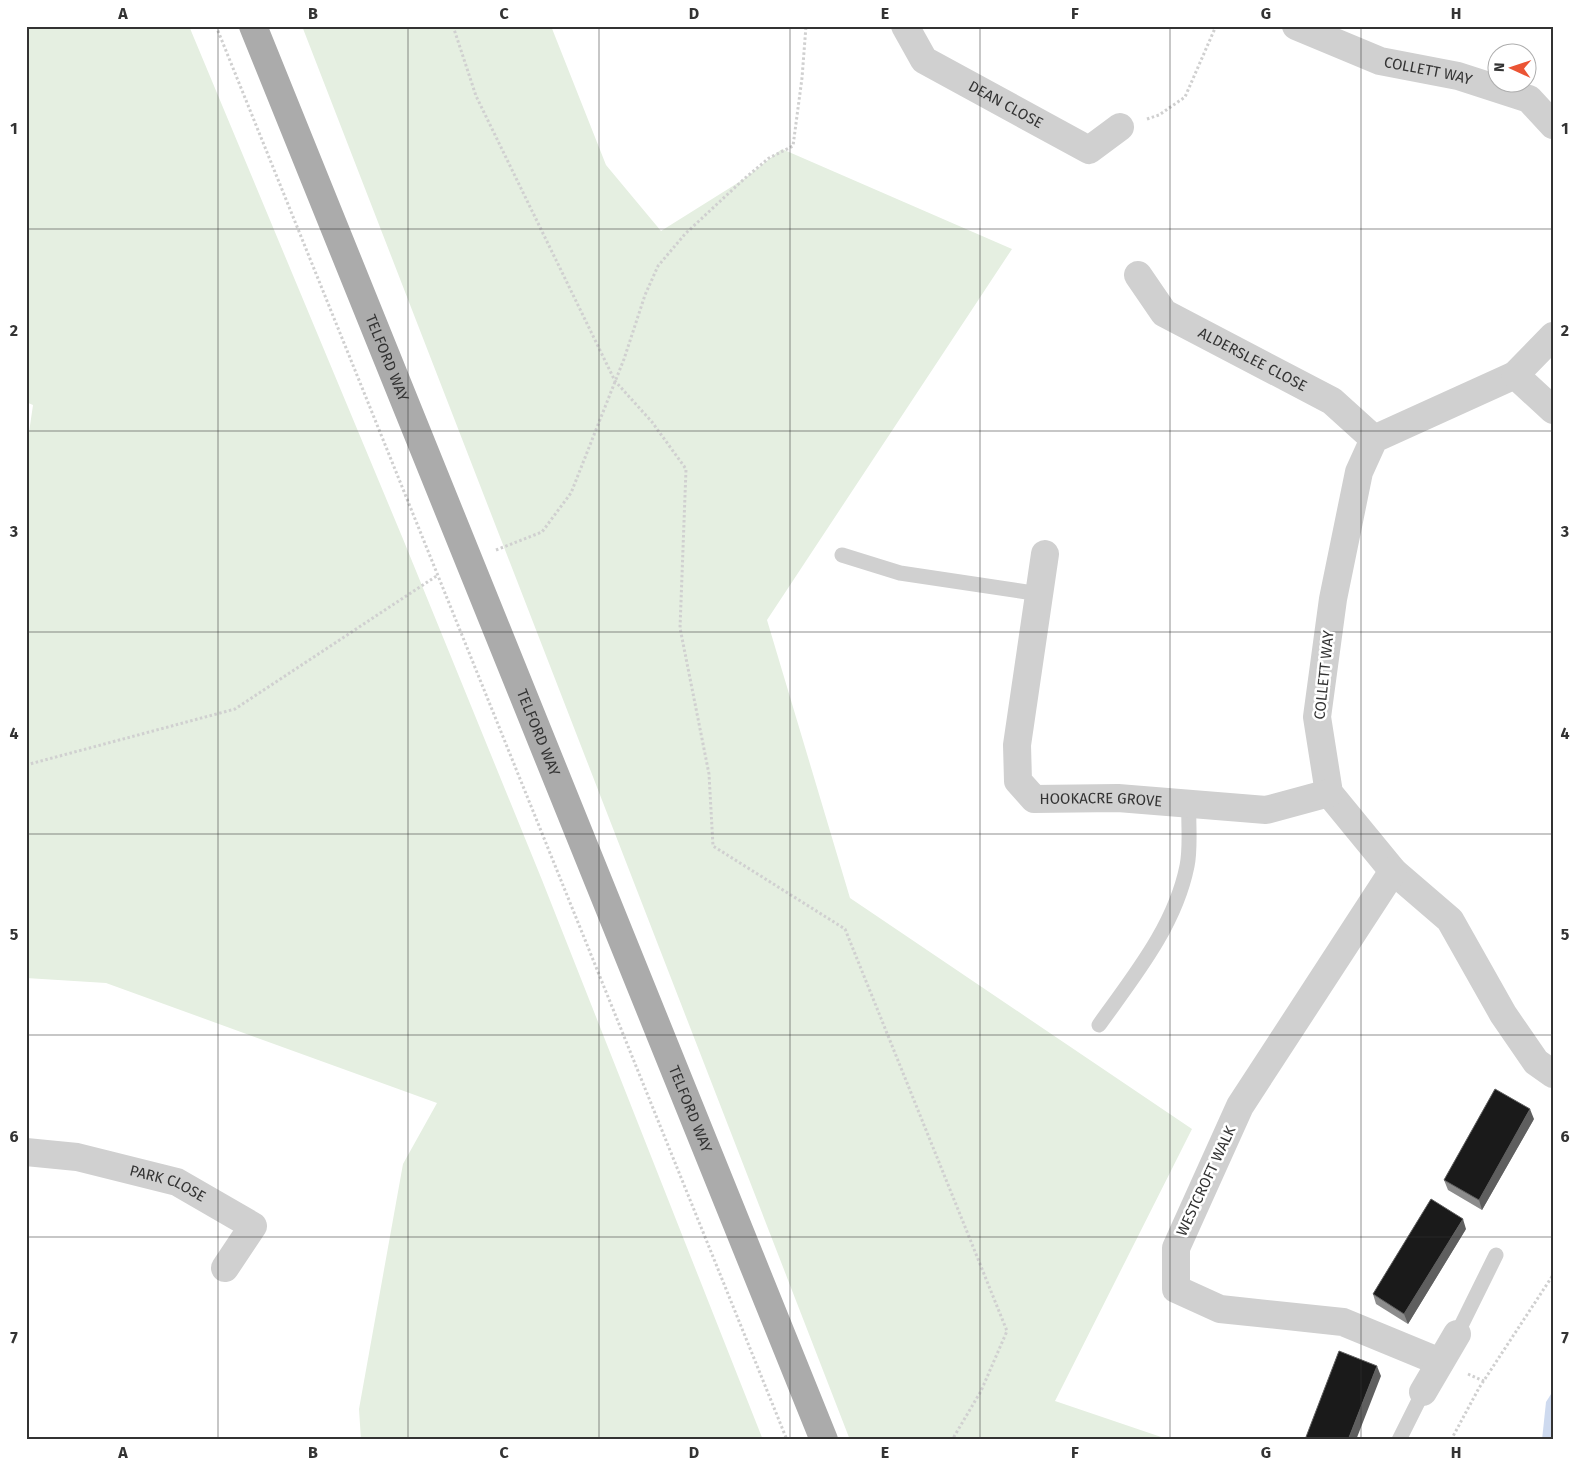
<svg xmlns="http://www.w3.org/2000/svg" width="1579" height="1466" font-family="'Fira Sans',sans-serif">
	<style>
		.green { fill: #e5efe1 }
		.water { fill: #cedaef }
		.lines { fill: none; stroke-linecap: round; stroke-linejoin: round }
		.path { stroke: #d0d0d0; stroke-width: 3; stroke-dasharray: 2.5 2.5; stroke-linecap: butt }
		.service { stroke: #d0d0d0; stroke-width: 15 }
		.minor { stroke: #d0d0d0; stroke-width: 28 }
		.primary { stroke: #ababab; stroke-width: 28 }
		.wall { fill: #8c8c8c }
		.shaded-wall { fill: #5f5f5f }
		.building { fill: #1a1a1a; stroke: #5f5f5f }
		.grid { fill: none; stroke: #333; stroke-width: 1; stroke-opacity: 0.55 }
		.labels { text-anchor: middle; stroke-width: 5; stroke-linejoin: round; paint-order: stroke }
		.street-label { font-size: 15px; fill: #333; stroke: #fff }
		.neatline { fill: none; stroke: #333; stroke-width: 2 }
		.grid-label { font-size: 16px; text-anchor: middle; font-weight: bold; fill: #333 }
	</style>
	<rect width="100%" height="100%" fill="#fff"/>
	<!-- green -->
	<path class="green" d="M26,26H189L403,539L542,880L763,1440H361L359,1409L403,1164L437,1103L106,983L26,978V453L33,405L26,402Z
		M302,26H551L606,165L661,231L744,179L782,149L1012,249L767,620L850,898L1192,1129L1055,1401L1170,1440H850Z"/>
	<!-- water -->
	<path class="water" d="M1553,1391V1440H1542L1546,1402Z"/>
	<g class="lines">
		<!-- path -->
		<path class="path" d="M216,26L787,1440
			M453,26L476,96L615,381L652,422L686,469L680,628L709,774L713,846L845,929L1007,1331L981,1391L952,1440
			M1147,119L1159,115L1185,97L1216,26
			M496,550L542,532L571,493L624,359L645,295L658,266L685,234L744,179L769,158L793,146L802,78L806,26
			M26,765L235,709L438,575
			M1468,1374L1484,1381
			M1451,1440L1479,1388L1553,1275"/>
		<!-- service -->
		<path class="service" d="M842,555L900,573L1040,594
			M1099,1025C1134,976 1175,926 1187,866C1191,847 1188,825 1189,805
			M1457,1334L1496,1255
			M1399,1440L1423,1392"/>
		<!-- minor -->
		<g class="minor">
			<path id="s1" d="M905,26L924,60L1089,150L1120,127"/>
			<path id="s2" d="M1296,26L1380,61L1458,76L1529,99L1553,125"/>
			<path id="s3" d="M1138,275L1164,313L1332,401L1374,439"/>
			<path d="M1553,336L1515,375L1374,439L1359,472L1333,599L1317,717L1329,793L1393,871L1450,920L1503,1014L1536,1062L1553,1074"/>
			<path d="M1515,375L1553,410"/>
			<path id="s4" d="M1045,554L1017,745L1018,781L1034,799L1118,798L1266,810L1329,793"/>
			<path d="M1393,871L1240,1106L1176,1248V1289L1220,1309L1343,1322L1440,1362"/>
			<path id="s5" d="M26,1152L77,1157L177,1182L253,1226L225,1268"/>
			<path d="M1423,1392L1457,1334"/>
		</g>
		<!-- primary -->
		<path class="primary" id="s6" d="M253,26L824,1440"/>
	</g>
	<!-- wall -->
	<path class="wall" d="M1534,1119L1482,1210L1448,1190L1444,1180Z
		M1466,1229L1408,1324L1376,1304L1373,1294Z"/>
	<!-- shaded-wall -->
	<path class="shaded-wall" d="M1530,1109L1534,1119L1482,1210L1479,1200Z
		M1463,1219L1466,1229L1408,1324L1404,1314Z
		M1377,1366L1381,1376L1356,1440H1348Z"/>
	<!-- building -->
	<path class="building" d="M1495,1089L1530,1109L1479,1200L1444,1180Z
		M1431,1199L1463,1219L1404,1314L1373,1294Z
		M1339,1351L1377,1366L1348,1440H1313L1306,1437Z"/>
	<!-- grid -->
	<path class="grid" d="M218,26V1440M408,26V1440M599,26V1440M790,26V1440M980,26V1440M1170,26V1440M1361,26V1440M26,229H1553M26,431H1553M26,632H1553M26,834H1553M26,1035H1553M26,1237H1553"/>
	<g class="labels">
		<!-- street labels -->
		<g class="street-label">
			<text dy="5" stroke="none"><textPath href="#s2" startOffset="140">COLLETT WAY</textPath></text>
			<text dy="5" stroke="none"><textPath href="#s1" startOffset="132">DEAN CLOSE</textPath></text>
			<text dy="5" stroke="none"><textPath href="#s6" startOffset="358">TELFORD WAY</textPath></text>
			<text dy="5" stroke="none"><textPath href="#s3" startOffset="146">ALDERSLEE CLOSE</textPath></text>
			<text transform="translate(1324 675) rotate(-84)" y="5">COLLETT WAY</text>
			<text dy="5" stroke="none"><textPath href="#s6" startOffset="762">TELFORD WAY</textPath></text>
			<text dy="5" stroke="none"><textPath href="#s4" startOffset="320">HOOKACRE GROVE</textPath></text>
			<text dy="5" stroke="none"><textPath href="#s6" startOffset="1168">TELFORD WAY</textPath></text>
			<text transform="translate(1206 1181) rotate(-65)" y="5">WESTCROFT WALK</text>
			<text dy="5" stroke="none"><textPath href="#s5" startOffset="146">PARK CLOSE</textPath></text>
		</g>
	</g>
	<!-- border -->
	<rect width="1579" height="1466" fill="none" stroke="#ffffff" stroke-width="55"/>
	<!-- north arrow -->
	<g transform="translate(1512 68) rotate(273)"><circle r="24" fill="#ffffff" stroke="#adadad"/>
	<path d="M0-4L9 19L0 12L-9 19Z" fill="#eb5434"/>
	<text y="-8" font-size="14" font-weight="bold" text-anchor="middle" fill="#333333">N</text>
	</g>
	<rect x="28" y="28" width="1524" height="1410" class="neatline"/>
	<g class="grid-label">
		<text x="123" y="19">A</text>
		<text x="313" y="19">B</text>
		<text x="504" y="19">C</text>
		<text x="694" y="19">D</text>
		<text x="885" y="19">E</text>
		<text x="1075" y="19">F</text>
		<text x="1266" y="19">G</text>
		<text x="1456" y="19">H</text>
		<text x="14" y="134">1</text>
		<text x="1565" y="134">1</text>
		<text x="14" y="336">2</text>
		<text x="1565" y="336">2</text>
		<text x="14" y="537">3</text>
		<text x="1565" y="537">3</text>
		<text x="14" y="739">4</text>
		<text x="1565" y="739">4</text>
		<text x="14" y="940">5</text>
		<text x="1565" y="940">5</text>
		<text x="14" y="1142">6</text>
		<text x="1565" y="1142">6</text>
		<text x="14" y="1343">7</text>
		<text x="1565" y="1343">7</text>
		<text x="123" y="1458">A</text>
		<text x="313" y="1458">B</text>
		<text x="504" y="1458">C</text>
		<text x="694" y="1458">D</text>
		<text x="885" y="1458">E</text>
		<text x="1075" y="1458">F</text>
		<text x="1266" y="1458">G</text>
		<text x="1456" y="1458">H</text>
	</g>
</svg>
